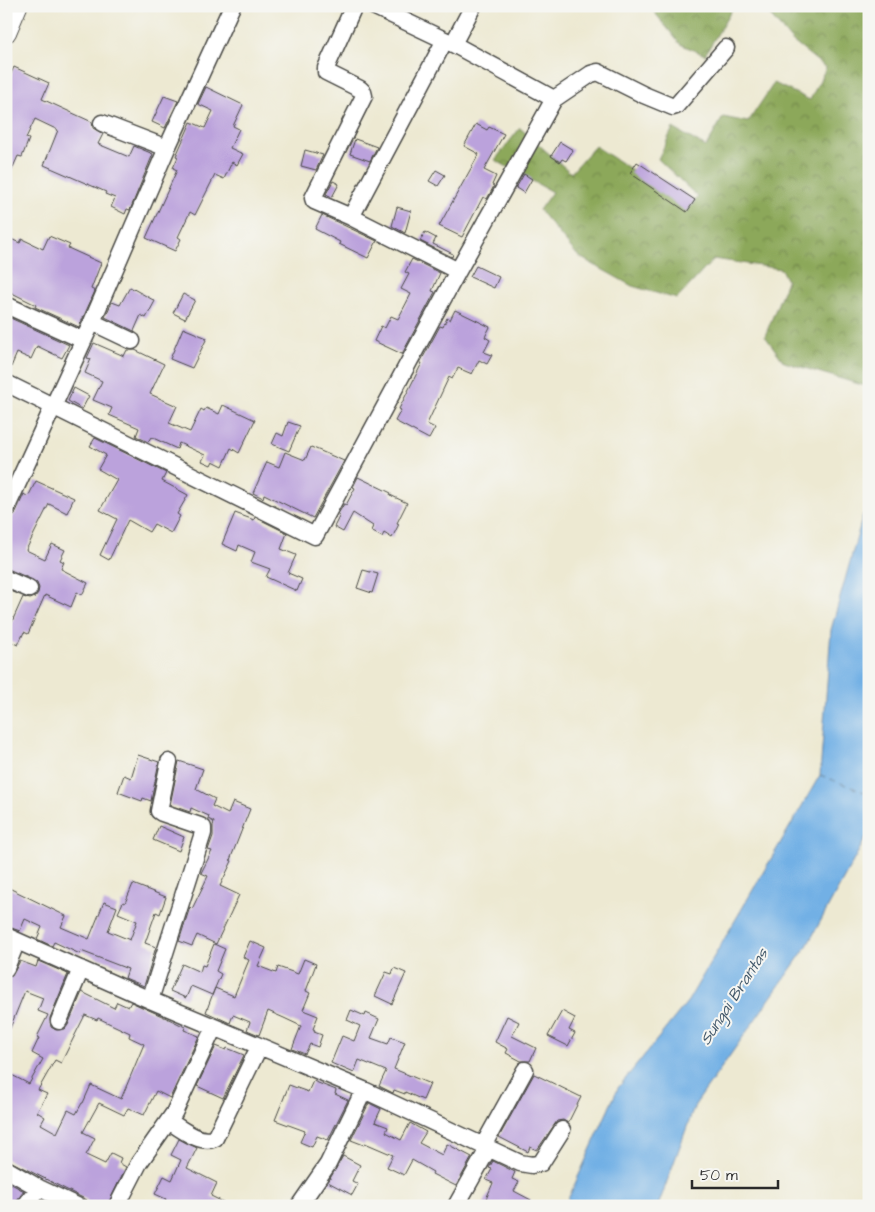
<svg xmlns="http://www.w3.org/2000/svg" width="875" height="1212" font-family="'Architects Daughter',sans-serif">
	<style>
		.forest { fill: url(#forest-crowns); stroke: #5c6a42 }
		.water { fill: #72b0e5; stroke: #4e6e88 }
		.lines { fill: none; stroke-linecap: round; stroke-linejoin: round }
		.ferry { stroke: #445a6c; stroke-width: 1; stroke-dasharray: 6 5; stroke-linecap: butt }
		.building { fill: #bba2dc; fill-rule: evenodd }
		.minor-casing { stroke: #484844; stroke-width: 19 }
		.major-casing { stroke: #484844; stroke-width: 22 }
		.minor { stroke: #fff; stroke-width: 16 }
		.major { stroke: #fff; stroke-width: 20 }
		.labels { text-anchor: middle; stroke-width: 4; stroke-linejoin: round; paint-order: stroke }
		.water-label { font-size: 16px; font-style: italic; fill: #445a6c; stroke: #f6f6f2 }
	</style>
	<defs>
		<pattern id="forest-crowns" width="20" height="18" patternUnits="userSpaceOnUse" patternTransform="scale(1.25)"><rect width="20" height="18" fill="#8ca85a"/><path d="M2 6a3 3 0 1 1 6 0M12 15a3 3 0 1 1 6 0" fill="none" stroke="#73894b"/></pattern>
	</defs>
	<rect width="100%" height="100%" fill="#f6f6f2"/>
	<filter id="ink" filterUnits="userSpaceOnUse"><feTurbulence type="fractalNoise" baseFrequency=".02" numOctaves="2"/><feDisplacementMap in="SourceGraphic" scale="10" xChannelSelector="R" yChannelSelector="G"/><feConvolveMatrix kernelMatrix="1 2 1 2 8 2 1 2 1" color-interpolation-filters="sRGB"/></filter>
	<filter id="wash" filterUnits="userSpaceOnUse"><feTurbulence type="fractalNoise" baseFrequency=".0096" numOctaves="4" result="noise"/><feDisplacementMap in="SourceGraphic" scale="20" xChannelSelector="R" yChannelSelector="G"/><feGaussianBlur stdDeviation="1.12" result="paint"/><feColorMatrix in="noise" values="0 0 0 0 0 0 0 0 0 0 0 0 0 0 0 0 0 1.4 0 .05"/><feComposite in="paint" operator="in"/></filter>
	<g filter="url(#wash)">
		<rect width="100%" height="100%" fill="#ede9d2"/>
		<!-- forest -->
		<path class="forest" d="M647,6H734L705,55L680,44L651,8Z
			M734,6H869V387L784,362L765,336L787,281L781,269L714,259L677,299L632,286L578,256L539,210L552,192L495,160L520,128L571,173L595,146L688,206L698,197L658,159L673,128L706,147L723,117L748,122L774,83L810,100L826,68L792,41L768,13Z"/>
		<!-- water -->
		<path class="water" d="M869,505V832L807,946L695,1105L658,1206H565L618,1088L688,1001L820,775L831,630L863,515Z"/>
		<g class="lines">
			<!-- ferry -->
			<path class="ferry" d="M820,775L869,794"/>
		</g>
		<g id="blocks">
			<!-- building -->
			<path class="building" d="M14,67L49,83L42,99L92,122L93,128L103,134L98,144L129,157L134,146L153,154L130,210L127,209L125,214L111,207L115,198L105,194L106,192L44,165L58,130L35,119L26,138L29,139L22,157L18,156L6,183V84Z
				M206,87L243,105L233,126L239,129L230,148L243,154L237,165L232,162L224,179L215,175L195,215L190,212L178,237L181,239L175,251L146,238L177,170L173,168L178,157L176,156L191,122L205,128L213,111L198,104Z
				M164,96L178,101L165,128L152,122Z
				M476,124L487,130L489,127L504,134L484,170L496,176L492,185L494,186L487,199L483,197L462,237L439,226L479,154L464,146Z
				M355,139L377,147L370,161L350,154Z
				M560,142L573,150L566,161L562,159L560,162L551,156Z
				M305,150L323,155L316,170L301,166Z
				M637,162L695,200L687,212L630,173Z
				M436,170L445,175L438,186L429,181Z
				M524,174L532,179L524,193L516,188Z
				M333,181L339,184L332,197L326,194Z
				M397,207L411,211L405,233L392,226Z
				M322,215L377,241L368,258L339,244L340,242L315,229Z
				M425,232L436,238L433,244L453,254L452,257L420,241Z
				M49,236L70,245L68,248L101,263L91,289L95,291L79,327L35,307L36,305L6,290V237L20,243L22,239L43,249Z
				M412,259L440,273L432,291L435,292L402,354L374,341L381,326L385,328L391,316L398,319L411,294L401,289L409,274L405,272Z
				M476,266L499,277L494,288L470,277Z
				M130,287L155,301L146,318L141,315L134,331L105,317L112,302L120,305Z
				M183,294L195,300L185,319L173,313Z
				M455,310L490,327L485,337L490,340L484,352L492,355L487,364L479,360L472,374L458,368L452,379L449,377L427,424L435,428L429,439L395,421L401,410L399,409L422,363H420L440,326L443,327L447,318L450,320Z
				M6,316L69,345L62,358L37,346L31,359L17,353L8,374L6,373Z
				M183,328L207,338L192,368L170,359Z
				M94,343L124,356L127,350H135L164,364L150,394L177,406L169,423L190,432L201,409L204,411L206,408L219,414L223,405L255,420L239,453L231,448L223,466L213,461L211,465L202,461L205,455L179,443L177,449L151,437L148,442L136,436L139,428L109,415L112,408L93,400L102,381L85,373L91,359L87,358Z
				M74,388L89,396L82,409L68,401Z
				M288,422L300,426L289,451L272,444L277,433L283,436Z
				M95,438L166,473L162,481L188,495L177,514L180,516L171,533L154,524L149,532L128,520L109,560L100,555L117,519L100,510L117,480L98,469L106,455L90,446Z
				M311,447L344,461L313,518L264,494L263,498L253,493L267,462L279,467L285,452L305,460Z
				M358,477L391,493L390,495L407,503L397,523L399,524L392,538L384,533L382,537L371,531L373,526L353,513L343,532L334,527L340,515L338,514L344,504L346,505L355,488L353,487Z
				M36,481L74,498L67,513L49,504L26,550L45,559L52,544L65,550L60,560L64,562L61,569L88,583L82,595L77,592L71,607L45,595L28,634L24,632L18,645L6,640V635L23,597L30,599L35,597L38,593L39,588L37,583L33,580L6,568V519L11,517L15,514L24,494L28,497Z
				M235,513L254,520L255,517L287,533L281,549L296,555L288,573L302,579L297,591L266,577L270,569L251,562L255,552L239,545L237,551L222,544Z
				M363,570L378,574L372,593L357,588Z
				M138,755L159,762L151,801L143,798L142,801L118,792L124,775L131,778Z
				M179,761L203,769L196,789L215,799L212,806L228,814L233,802L250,809L230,860L232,861L220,886L239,895L216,944L197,935L192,946L179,941L190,907L192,909L208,876L201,873L212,851L208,850L213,836V826L214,822L208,819L209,816L191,808L190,812L170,805Z
				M159,826L184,837L179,851L153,840Z
				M133,884L166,897L160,914L156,912L145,943L156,947L144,986L125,978L128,969L81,951L80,954L54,942L52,946L37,939L42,927L25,919L20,931L6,926V893L9,888L66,916L61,927L89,939L104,902L117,907L108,931L130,940L137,921L118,913L123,902L125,903Z
				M250,941L266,948L258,966L276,973L278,967L298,974L304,959L316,964L306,991L310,993L303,1010L318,1016L313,1029L315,1030L314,1032L322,1035L318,1047L310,1044L305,1054L292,1049L301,1026L284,1018L268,1011L259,1035L247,1030L250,1022L233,1015L230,1023L206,1012L215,988L234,996L249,960L243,957Z
				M214,944L225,949L216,971L221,974L212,995L191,986L186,998L170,991L182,964L200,972L202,965L205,966Z
				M20,961L36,967L38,961L68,974L50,1018L51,1027L56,1030L65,1029L68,1025L82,992L114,1008L117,1002L128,1007L131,1002L173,1021L185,1027L184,1030L199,1036L170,1098L156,1091L144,1115L128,1108L124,1115L99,1103L83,1132L95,1138L86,1155L105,1164L111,1153L121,1158L119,1163L126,1167L107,1206H87V1200L81,1197L6,1159V1072L29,1084L43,1059L32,1053L39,1038L37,1037L48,1015L38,1011L43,998L25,991L6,1038V978L12,976ZM85,1015L97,1020L98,1018L130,1033L129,1037L144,1044L121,1099L91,1085L83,1103H82L76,1114L68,1110L57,1133L41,1124L45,1117L37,1112L47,1094L38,1090L55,1060L61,1063Z
				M394,968L406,973L392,1004L375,996L386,972L392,974Z
				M351,1010L365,1016L366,1013L379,1019L371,1038L388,1044L391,1037L405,1042L394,1069L430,1084L423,1100L405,1092V1094L394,1090L393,1093L379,1086L386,1071L359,1060L354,1073L331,1063L342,1036L354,1041L360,1026L347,1020Z
				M562,1011L575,1018L569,1030L575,1033L568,1046L548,1036Z
				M507,1016L519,1022L512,1036L536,1048L530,1061H521L506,1053L508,1049L495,1042Z
				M216,1046L226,1050L227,1048L244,1055L223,1098L197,1086Z
				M534,1074L581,1097L568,1123L563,1120L557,1121L537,1150L530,1147L528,1152L499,1137Z
				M313,1081L336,1090L335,1094L348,1100L328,1140L317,1136L312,1147L300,1142L305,1131L275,1120L289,1085L308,1092Z
				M369,1103L381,1109L375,1122L388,1127L386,1132L401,1140L410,1123L426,1132L419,1143L442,1155L447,1144L472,1157L456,1186L432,1174L433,1172L412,1160L404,1175L387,1167L393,1155L365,1143L364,1145L351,1140Z
				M179,1139L197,1148L187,1168L217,1183L211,1196L231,1206H163L166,1199L155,1194L164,1176L172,1180L181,1160L171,1155Z
				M343,1156L360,1165L352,1181L358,1184L352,1195L328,1182Z
				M493,1161L515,1172L512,1179L519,1182L514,1191L531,1200L528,1206H483L493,1183L486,1180L492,1169L489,1168Z
				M6,1181L24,1191L17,1200L15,1206H6Z"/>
		</g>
	</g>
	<g filter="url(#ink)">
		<use href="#blocks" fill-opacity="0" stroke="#484844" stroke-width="1"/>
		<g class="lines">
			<defs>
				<path id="minor" d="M373,6L453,44L554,99
					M445,40L351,217L458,271
					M453,44L473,6
					M102,123L167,148
					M351,217L314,201L313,198L364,96L363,92L360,89L326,72V68L354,6
					M6,305L83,340
					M92,322L132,341
					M6,383L315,536L458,271L554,99L591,74L598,72L644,95L673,107L676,106L726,48
					M6,509L92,322L167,148L232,6
					M6,579L29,589
					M6,936L150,1000L364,1090L520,1163L532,1165L541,1163L562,1130
					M6,968L17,941
					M150,1000L203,833V828L200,826L162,813L159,811L169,762
					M59,1021L81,969
					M169,1121C181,1129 201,1145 215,1138L259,1047
					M483,1146L525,1070
					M6,1169L39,1188L77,1206
					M25,1206L39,1188
					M117,1206L139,1163L174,1113L214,1027
					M299,1206L328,1164L364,1090
					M456,1206L488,1149"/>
				<path id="major" d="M6,32L17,6"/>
			</defs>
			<!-- minor casing -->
			<use href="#minor" class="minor-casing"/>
			<!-- major casing -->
			<use href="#major" class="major-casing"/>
			<!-- minor -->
			<use href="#minor" class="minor"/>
			<!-- major -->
			<use href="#major" class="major"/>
		</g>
	</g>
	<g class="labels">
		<!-- water labels -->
		<g class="water-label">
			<text transform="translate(733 996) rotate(-57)" y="6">Sungai Brantas</text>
		</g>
	</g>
	<!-- margin -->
	<rect width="875" height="1212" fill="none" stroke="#f6f6f2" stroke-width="25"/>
	<!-- scale -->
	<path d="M692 1180v8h86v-8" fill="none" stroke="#2b2b2b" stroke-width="2.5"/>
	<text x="700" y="1180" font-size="15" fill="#2b2b2b" stroke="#f6f6f2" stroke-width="4" paint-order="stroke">50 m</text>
</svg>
